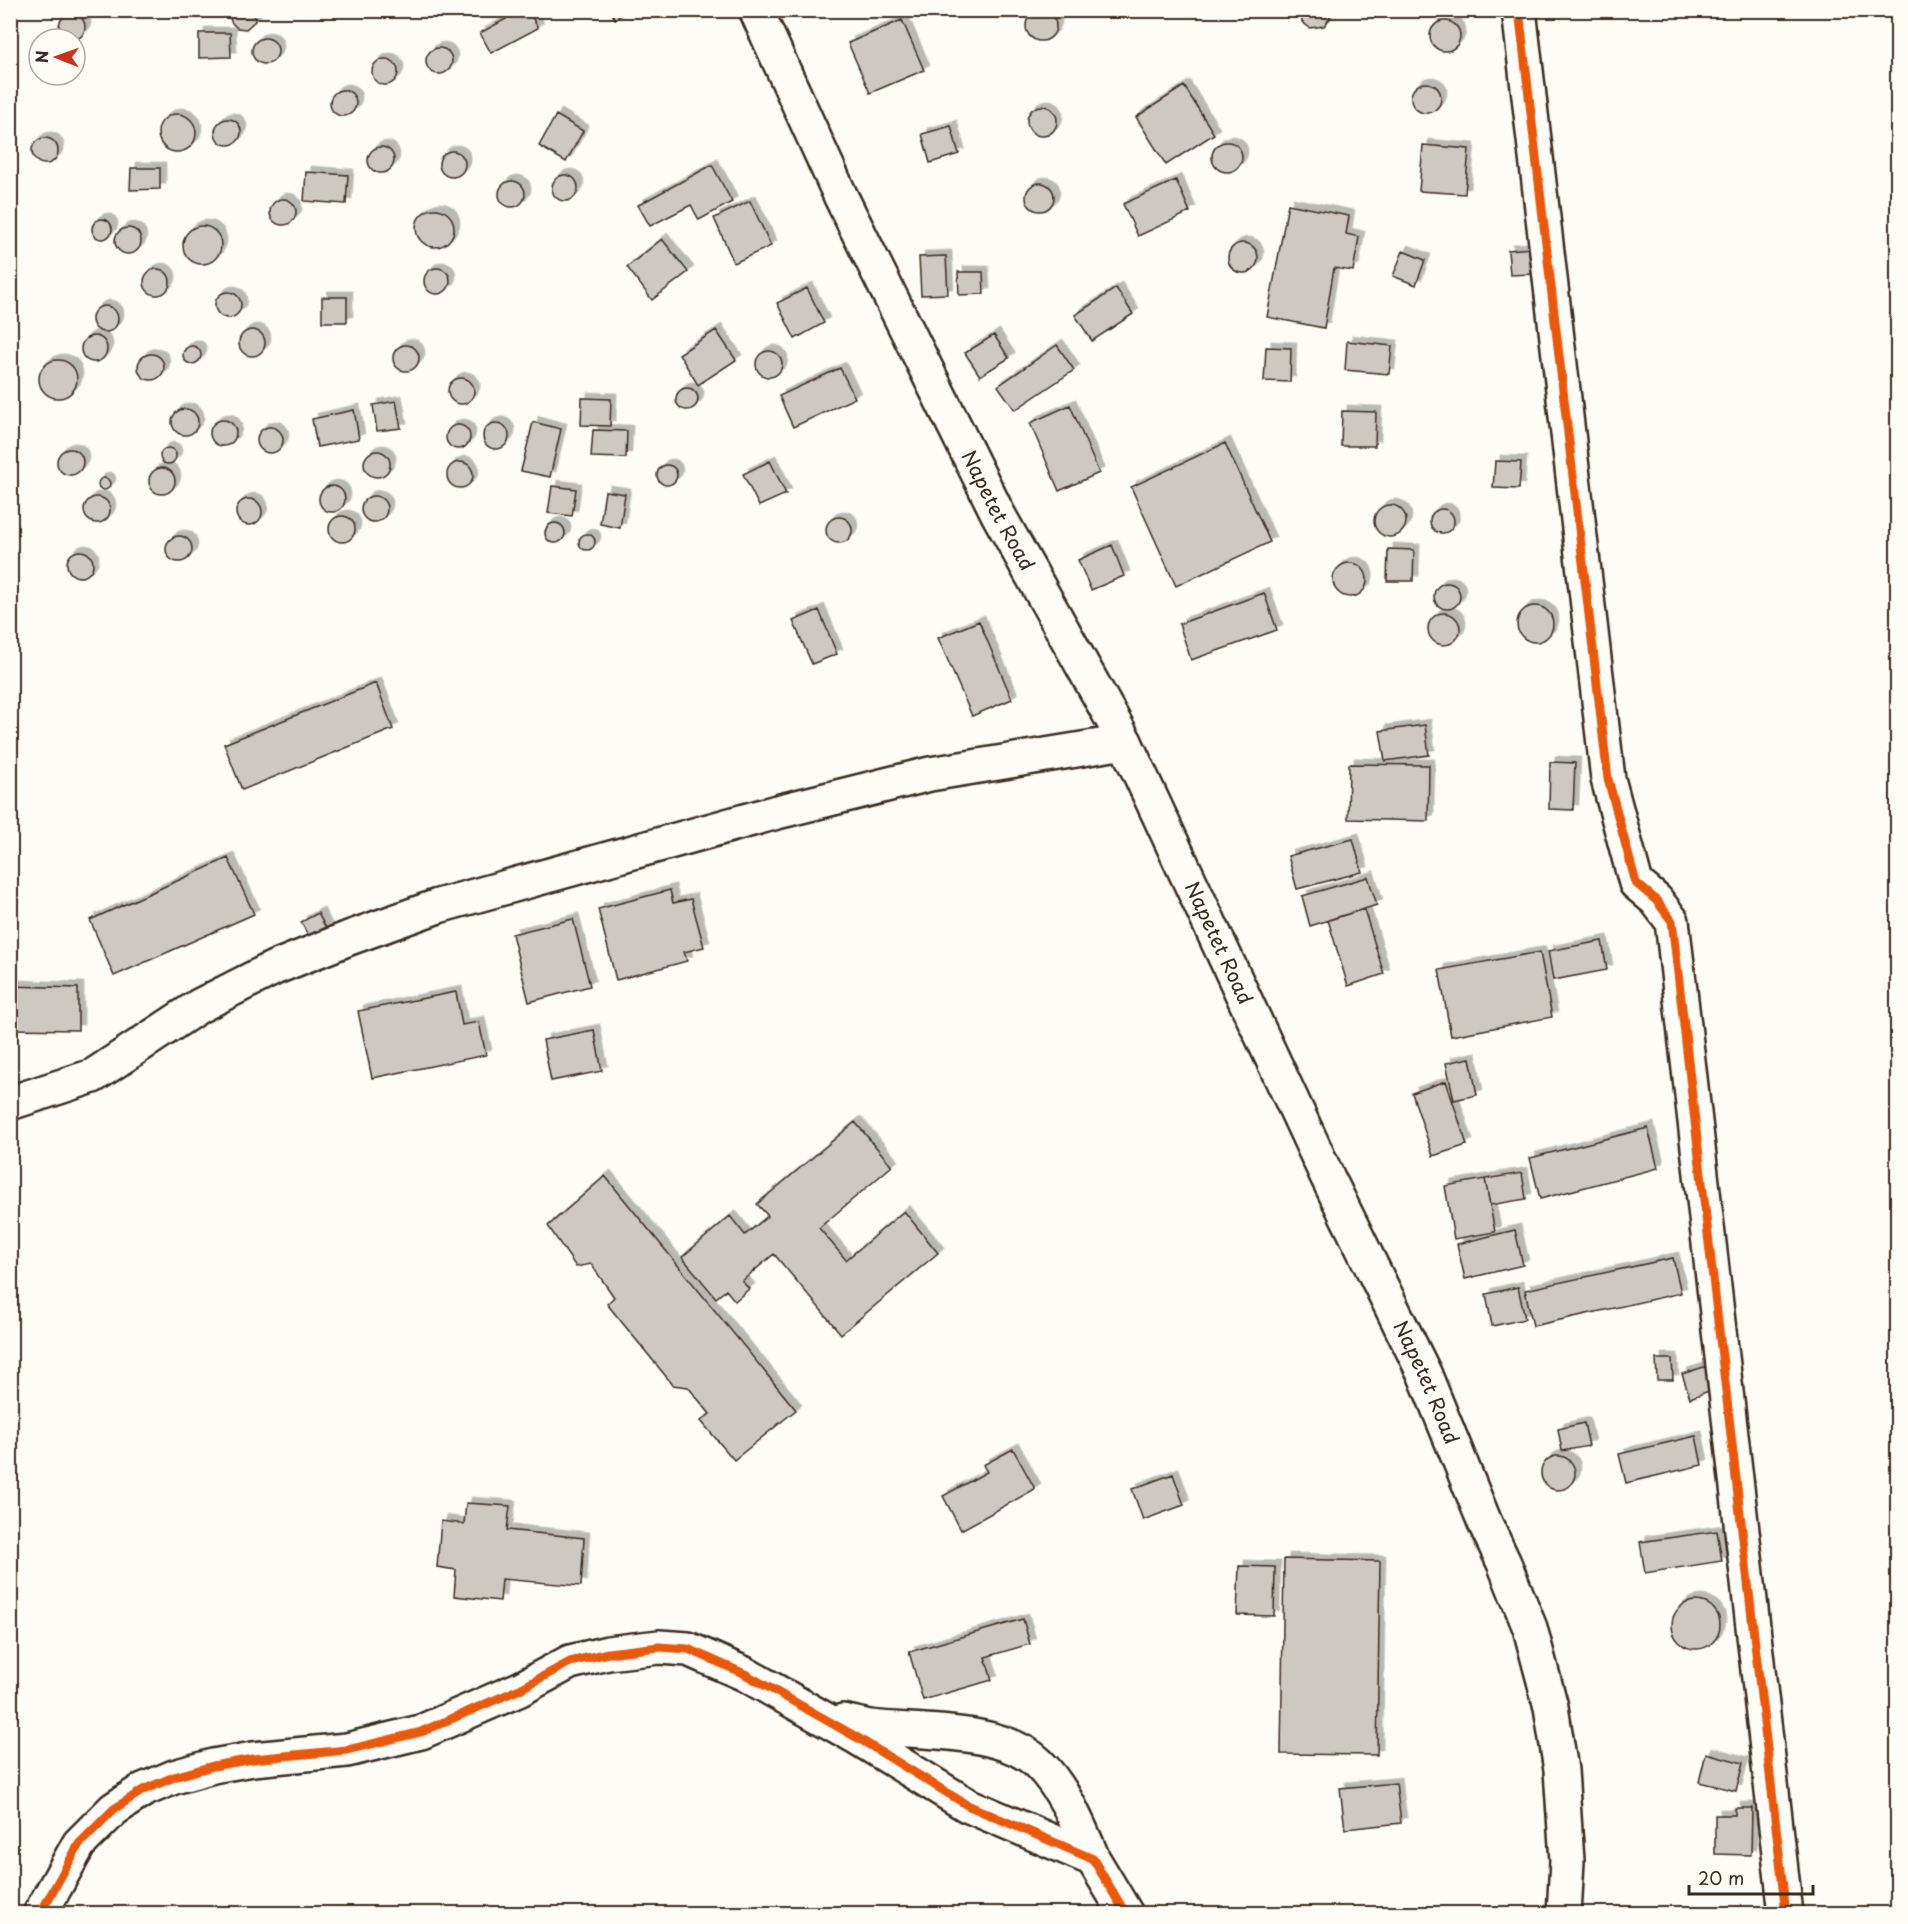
<svg xmlns="http://www.w3.org/2000/svg" width="1908" height="1924" font-family="'Playpen Sans',sans-serif">
	<style>
		.building { fill: #cdc8c2; stroke: #3b2a1e; stroke-width: 1.5; filter: url(#shadow) }
		.lines { fill: none; stroke-linecap: round; stroke-linejoin: round }
		.street-casing { stroke: #3b2a1e; stroke-width: 38 }
		.secondary-casing { stroke: #3b2a1e; stroke-width: 38 }
		.street { stroke: #fdfcf7; stroke-width: 33 }
		.secondary { stroke: #fdfcf7; stroke-width: 33 }
		.cycleway-casing { stroke: #fdfcf7; stroke-width: 13 }
		.cycleway { stroke: #e8590c; stroke-width: 9 }
		.labels { text-anchor: middle; stroke-width: 5; stroke-linejoin: round; paint-order: stroke }
		.street-label { font-size: 20px; fill: #3b2a1e; stroke: #fdfcf7 }
	</style>
	<defs>
		<filter id="shadow"><feDropShadow dx="5.5" dy="-5.5" stdDeviation="0" flood-color="#0004"/></filter>
	</defs>
	<rect width="100%" height="100%" fill="#fdfcf7"/>
	<filter id="ink" filterUnits="userSpaceOnUse"><feTurbulence type="fractalNoise" baseFrequency=".0167" numOctaves="2"/><feDisplacementMap in="SourceGraphic" scale="12" xChannelSelector="R" yChannelSelector="G"/><feConvolveMatrix kernelMatrix="1 2 1 2 8 2 1 2 1" color-interpolation-filters="sRGB"/></filter>
	<g filter="url(#ink)">
		<!-- building -->
		<path class="building" d="M232,10H254L255,21L246,29L237,28L231,22L230,17Z
			M502,10H528L538,28L491,53L480,33L506,19Z
			M610,10H630L615,19Z
			M1301,10H1329L1330,18L1324,26L1310,28L1302,22Z
			M1026 26a15 15 0 1 1 30 0a15 15 0 1 1-30 0Z
			M59 27a13 13 0 1 1 26 0a13 13 0 1 1-26 0Z
			M902,20L924,70L870,93L848,43Z
			M1430 36a15 15 0 1 1 30 0a15 15 0 1 1-30 0Z
			M199,33H230L231,57L199,58Z
			M252 51a13 13 0 1 1 26 0a13 13 0 1 1-26 0Z
			M426 61a13 13 0 1 1 26 0a13 13 0 1 1-26 0Z
			M372 72a13 13 0 1 1 26 0a13 13 0 1 1-26 0Z
			M1411 98a15 15 0 1 1 30 0a15 15 0 1 1-30 0Z
			M1184,86L1214,134L1166,165L1136,117Z
			M330 103a13 13 0 1 1 26 0a13 13 0 1 1-26 0Z
			M1027 121a15 15 0 1 1 30 0a15 15 0 1 1-30 0Z
			M158 133a19 19 0 1 1 38 0a19 19 0 1 1-38 0Z
			M556,115L583,131L566,162L539,146Z
			M215 132a13 13 0 1 1 26 0a13 13 0 1 1-26 0Z
			M951,126L959,154L930,163L922,134Z
			M32 151a13 13 0 1 1 26 0a13 13 0 1 1-26 0Z
			M1212 157a15 15 0 1 1 30 0a15 15 0 1 1-30 0Z
			M1423,145L1469,149L1465,194L1419,191Z
			M368 160a13 13 0 1 1 26 0a13 13 0 1 1-26 0Z
			M439 164a13 13 0 1 1 26 0a13 13 0 1 1-26 0Z
			M712,165L732,202L699,220L691,205L650,226L638,205Z
			M131,168H160V189L130,190Z
			M306,172L348,175L346,204L304,201Z
			M552 188a13 13 0 1 1 26 0a13 13 0 1 1-26 0Z
			M1176,180L1190,212L1138,236L1123,204Z
			M499 194a13 13 0 1 1 26 0a13 13 0 1 1-26 0Z
			M1026 197a14 14 0 1 1 28 0a14 14 0 1 1-28 0Z
			M270 212a13 13 0 1 1 26 0a13 13 0 1 1-26 0Z
			M750,201L771,246L734,263L714,218Z
			M1288,204L1349,216L1346,234L1359,237L1353,271L1334,268L1324,328L1267,317Z
			M416 228a19 19 0 1 1 38 0a19 19 0 1 1-38 0Z
			M92 229a10 10 0 1 1 20 0a10 10 0 1 1-20 0Z
			M183 245a19 19 0 1 1 38 0a19 19 0 1 1-38 0Z
			M115 241a13 13 0 1 1 26 0a13 13 0 1 1-26 0Z
			M662,239L688,272L652,300L627,267Z
			M1228 258a15 15 0 1 1 30 0a15 15 0 1 1-30 0Z
			M1532,248L1533,274L1510,275L1508,250Z
			M1403,251L1425,260L1416,285L1393,276Z
			M946,256L948,294L921,295L919,257Z
			M424 281a13 13 0 1 1 26 0a13 13 0 1 1-26 0Z
			M144 282a13 13 0 1 1 26 0a13 13 0 1 1-26 0Z
			M958,272H983L984,294L959,295Z
			M807,288L824,323L795,339L777,303Z
			M1116,288L1133,314L1092,341L1075,315Z
			M215 305a13 13 0 1 1 26 0a13 13 0 1 1-26 0Z
			M322,297H347V322H322Z
			M92 319a13 13 0 1 1 26 0a13 13 0 1 1-26 0Z
			M716,330L736,360L698,385L679,354Z
			M239 343a13 13 0 1 1 26 0a13 13 0 1 1-26 0Z
			M994,335L1009,358L980,376L965,353Z
			M81 349a13 13 0 1 1 26 0a13 13 0 1 1-26 0Z
			M1347,341L1392,346L1389,374L1345,370Z
			M1057,345L1074,370L1015,410L998,386Z
			M393 358a13 13 0 1 1 26 0a13 13 0 1 1-26 0Z
			M183 355a9 9 0 1 1 18 0a9 9 0 1 1-18 0Z
			M1266,347L1291,348L1290,382L1264,381Z
			M756 364a13 13 0 1 1 26 0a13 13 0 1 1-26 0Z
			M138 367a13 13 0 1 1 26 0a13 13 0 1 1-26 0Z
			M39 379a19 19 0 1 1 38 0a19 19 0 1 1-38 0Z
			M840,368L855,398L793,427L779,396Z
			M448 391a13 13 0 1 1 26 0a13 13 0 1 1-26 0Z
			M676 399a11 11 0 1 1 22 0a11 11 0 1 1-22 0Z
			M582,398L611,399L610,426L581,425Z
			M396,401L401,428L377,431L373,405Z
			M1070,405L1099,473L1059,491L1030,423Z
			M172 422a13 13 0 1 1 26 0a13 13 0 1 1-26 0Z
			M354,410L359,439L317,447L312,419Z
			M1342,411L1376,412L1375,446H1341Z
			M210 433a13 13 0 1 1 26 0a13 13 0 1 1-26 0Z
			M533,422L561,429L550,477L521,471Z
			M483 436a13 13 0 1 1 26 0a13 13 0 1 1-26 0Z
			M446 437a12 12 0 1 1 24 0a12 12 0 1 1-24 0Z
			M257 440a13 13 0 1 1 26 0a13 13 0 1 1-26 0Z
			M593,430L627,431L626,458L591,457Z
			M1225,443L1270,542L1176,586L1131,487Z
			M160 456a8 8 0 1 1 16 0a8 8 0 1 1-16 0Z
			M57 462a13 13 0 1 1 26 0a13 13 0 1 1-26 0Z
			M364 464a13 13 0 1 1 26 0a13 13 0 1 1-26 0Z
			M770,461L786,494L759,506L743,474Z
			M1495,461L1521,462L1519,489L1493,488Z
			M447 475a13 13 0 1 1 26 0a13 13 0 1 1-26 0Z
			M657 475a10 10 0 1 1 20 0a10 10 0 1 1-20 0Z
			M149 481a13 13 0 1 1 26 0a13 13 0 1 1-26 0Z
			M98 484a6 6 0 1 1 12 0a6 6 0 1 1-12 0Z
			M552,486L576,489L572,516L548,513Z
			M319 499a13 13 0 1 1 26 0a13 13 0 1 1-26 0Z
			M605,491L625,494L620,528L600,524Z
			M361 509a13 13 0 1 1 26 0a13 13 0 1 1-26 0Z
			M84 510a13 13 0 1 1 26 0a13 13 0 1 1-26 0Z
			M236 512a13 13 0 1 1 26 0a13 13 0 1 1-26 0Z
			M1374 521a16 16 0 1 1 32 0a16 16 0 1 1-32 0Z
			M1430 521a12 12 0 1 1 24 0a12 12 0 1 1-24 0Z
			M329 529a13 13 0 1 1 26 0a13 13 0 1 1-26 0Z
			M826 530a13 13 0 1 1 26 0a13 13 0 1 1-26 0Z
			M545 533a10 10 0 1 1 20 0a10 10 0 1 1-20 0Z
			M579 542a8 8 0 1 1 16 0a8 8 0 1 1-16 0Z
			M166 549a13 13 0 1 1 26 0a13 13 0 1 1-26 0Z
			M1112,545L1124,576L1091,590L1078,560Z
			M1388,549L1414,550L1413,581H1387Z
			M67 564a13 13 0 1 1 26 0a13 13 0 1 1-26 0Z
			M1333 580a17 17 0 1 1 34 0a17 17 0 1 1-34 0Z
			M1434 596a13 13 0 1 1 26 0a13 13 0 1 1-26 0Z
			M1264,593L1277,630L1191,660L1179,624Z
			M1517 624a18 18 0 1 1 36 0a18 18 0 1 1-36 0Z
			M819,610L837,654L812,664L793,621Z
			M1428 629a16 16 0 1 1 32 0a16 16 0 1 1-32 0Z
			M979,621L1012,699L972,716L938,638Z
			M376,683L393,729L242,790L224,744Z
			M1425,725L1429,755L1385,761L1380,731Z
			M1550,762L1575,763L1573,810L1549,809Z
			M1349,764L1429,765L1428,821L1348,819Z
			M1353,839L1362,872L1297,889L1288,856Z
			M228,858L254,914L114,976L90,920Z
			M1368,877L1377,905L1310,926L1302,896Z
			M670,890L673,903L691,899L704,947L684,952L687,961L616,980L598,909Z
			M1364,909L1384,974L1348,986L1328,920Z
			M318,913L328,932L311,941L301,922Z
			M573,919L590,986L529,1002L512,934Z
			M1602,941L1607,970L1553,980L1548,951Z
			M1540,952L1552,1017L1451,1036L1439,970Z
			M10,986L78,988V1030L10,1029Z
			M456,992L462,1025L479,1022L486,1055L372,1078L358,1011Z
			M594,1030L602,1071L551,1081L543,1040Z
			M1470,1058L1477,1095L1454,1100L1446,1063Z
			M1446,1081L1467,1145L1433,1156L1412,1093Z
			M855,1122L892,1166L819,1228L846,1260L904,1211L938,1253L841,1334L774,1254L742,1281L749,1289L735,1301L726,1290L716,1298L682,1257L730,1216L745,1235L768,1216L757,1204Z
			M1648,1128L1658,1168L1540,1199L1530,1158Z
			M1522,1173L1526,1199L1490,1205L1485,1179Z
			M605,1176L796,1410L734,1460L701,1421L710,1414L688,1387L673,1385L607,1304L614,1297L591,1264L576,1267L548,1226Z
			M1485,1179L1495,1232L1454,1239L1445,1186Z
			M1515,1230L1523,1265L1465,1279L1457,1244Z
			M1673,1258L1681,1293L1533,1326L1525,1290Z
			M1518,1287L1525,1319L1492,1326L1486,1294Z
			M1656,1359H1672L1673,1380H1657Z
			M1710,1365L1717,1388L1690,1398L1682,1374Z
			M1584,1423L1589,1446L1562,1451L1558,1429Z
			M1696,1436L1702,1465L1626,1483L1619,1454Z
			M1013,1449L1035,1489L961,1530L943,1496L987,1472L983,1465Z
			M1541 1473a17 17 0 1 1 34 0a17 17 0 1 1-34 0Z
			M1173,1474L1184,1505L1143,1520L1132,1489Z
			M466,1503L510,1506L507,1530L584,1538L581,1586L502,1579L500,1601L454,1596L456,1570L437,1567L441,1521L464,1524Z
			M1717,1531L1722,1561L1645,1573L1640,1542Z
			M1284,1559L1380,1561L1377,1755L1281,1754Z
			M1239,1566L1275,1567L1274,1616L1237,1615Z
			M1672 1625a24 24 0 1 1 48 0a24 24 0 1 1-48 0Z
			M1023,1619L1030,1644L985,1657L992,1680L923,1700L909,1652Z
			M1706,1753L1743,1763L1736,1791L1699,1782Z
			M1396,1783L1401,1823L1345,1829L1340,1788Z
			M1735,1808H1752L1751,1855L1715,1854V1815H1735Z"/>
		<g class="lines">
			<defs>
				<path id="street" d="M1519,10L1608,779L1636,883L1656,900L1672,921L1786,1914
					M10,1103L93,1076L199,1006L274,968L349,938L438,906L777,812L930,774L1125,742
					M843,1721C852,1723 861,1725 870,1727C919,1733 1000,1727 1038,1763C1064,1788 1079,1826 1093,1859
					M40,1914L79,1844L114,1809L143,1790L174,1777L213,1766L253,1759L347,1750L421,1732L520,1689L570,1662L608,1653L659,1647L688,1649L745,1674L858,1738L967,1805L1093,1859L1126,1914"/>
				<g id="secondary">
					<path id="s1" d="M756,10L841,197L998,514L1125,742L1327,1176L1424,1373L1485,1523L1504,1563L1530,1628L1551,1707L1561,1770L1567,1861L1564,1914"/>
				</g>
			</defs>
			<!-- street casing -->
			<use href="#street" class="street-casing"/>
			<!-- secondary casing -->
			<use href="#secondary" class="secondary-casing"/>
			<!-- street -->
			<use href="#street" class="street"/>
			<!-- secondary -->
			<use href="#secondary" class="secondary"/>
			<defs>
				<path id="cycleway" d="M1519,10L1608,779L1636,883L1656,900L1672,921L1786,1914
					M40,1914L79,1844L114,1809L143,1790L174,1777L213,1766L253,1759L347,1750L421,1732L520,1689L570,1662L608,1653L659,1647L688,1649L745,1674L858,1738L967,1805L1093,1859L1126,1914"/>
			</defs>
			<!-- cycleway casing -->
			<use href="#cycleway" class="cycleway-casing"/>
			<!-- cycleway -->
			<use href="#cycleway" class="cycleway"/>
		</g>
	</g>
	<g class="labels">
		<!-- street labels -->
		<g class="street-label">
			<text dy="7" stroke="none"><textPath href="#s1" startOffset="556">Napetet Road</textPath></text>
			<text dy="7" stroke="none"><textPath href="#s1" startOffset="1042">Napetet Road</textPath></text>
			<text dy="7" stroke="none"><textPath href="#s1" startOffset="1528">Napetet Road</textPath></text>
		</g>
	</g>
	<!-- margin -->
	<rect width="1908" height="1924" fill="none" stroke="#fdfcf7" stroke-width="36"/>
	<rect x="18" y="18" width="1872" height="1888" fill="none" stroke="#3b2a1e" stroke-width="2" filter="url(#ink)"/>
	<!-- north arrow -->
	<g transform="translate(57 57) rotate(271)"><circle r="28" fill="#fdfcf7" stroke="#afa8a0" stroke-width="1.5"/>
	<path d="M0-4.5L10 22L0 15L-10 22Z" fill="#c8321e"/>
	<text y="-9" font-size="16" font-weight="bold" text-anchor="middle" fill="#3b2a1e">N</text>
	</g>
	<!-- scale -->
	<path d="M1689 1885v9h124v-9" fill="none" stroke="#3b2a1e" stroke-width="3"/>
	<text x="1698" y="1885" font-size="18" fill="#3b2a1e" stroke="#fdfcf7" stroke-width="4.5" paint-order="stroke">20 m</text>
</svg>
